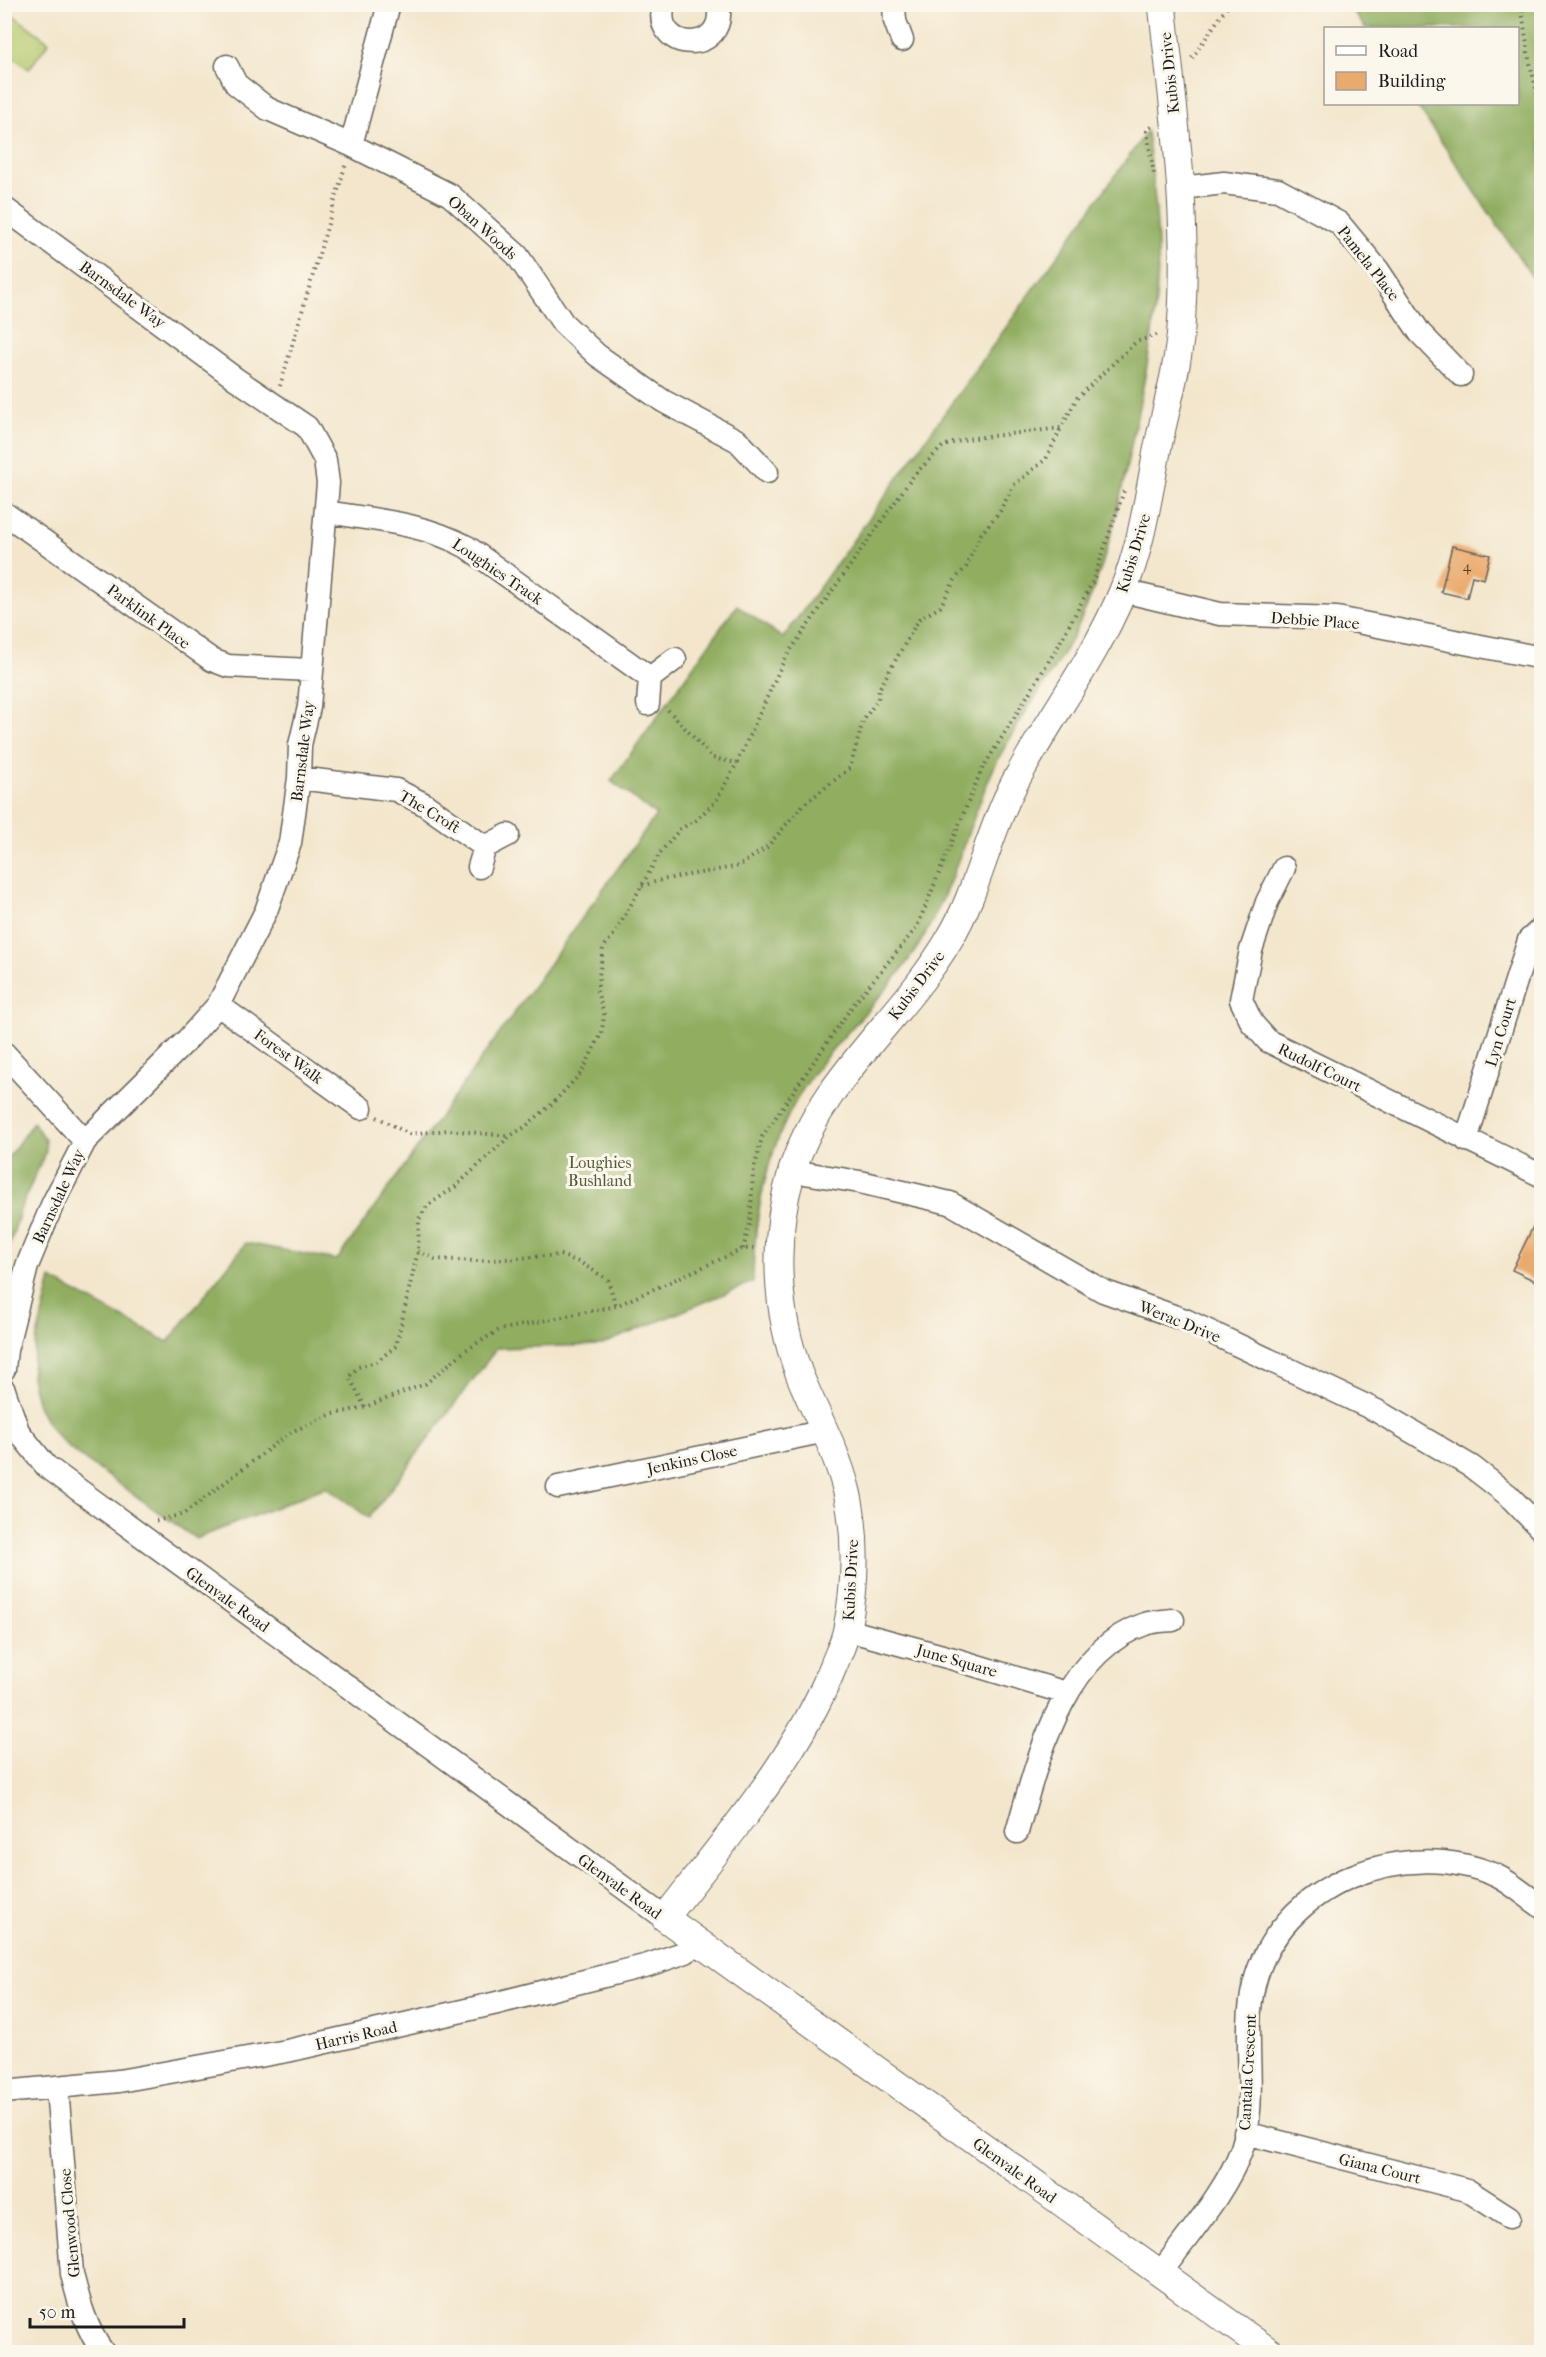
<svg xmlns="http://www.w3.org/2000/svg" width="1546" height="2357" font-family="'IM FELL French Canon',serif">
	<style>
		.green { fill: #b5c96d; stroke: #687244; stroke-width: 1.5 }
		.forest { fill: #90ad60; stroke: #56643e; stroke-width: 1.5 }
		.building { fill: #ebaa6d }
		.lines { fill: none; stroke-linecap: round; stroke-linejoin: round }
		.minor-casing { stroke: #67635a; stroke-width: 25 }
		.tertiary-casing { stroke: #67635a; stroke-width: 29 }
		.path { stroke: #67635a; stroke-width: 4; stroke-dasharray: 1.5 4.5; stroke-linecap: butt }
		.minor { stroke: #fff; stroke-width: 22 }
		.tertiary { stroke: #fff; stroke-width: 27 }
		.labels { text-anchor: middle; stroke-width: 6; stroke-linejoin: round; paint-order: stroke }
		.number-label { font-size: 14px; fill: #504030 }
		.street-label { font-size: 16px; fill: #1c1c1c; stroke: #fbf7ec }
		.park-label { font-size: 16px; fill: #525938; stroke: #fbf7ec }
	</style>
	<rect width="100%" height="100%" fill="#fbf7ec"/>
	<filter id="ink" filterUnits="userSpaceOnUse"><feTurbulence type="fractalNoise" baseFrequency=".0167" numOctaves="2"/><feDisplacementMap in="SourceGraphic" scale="12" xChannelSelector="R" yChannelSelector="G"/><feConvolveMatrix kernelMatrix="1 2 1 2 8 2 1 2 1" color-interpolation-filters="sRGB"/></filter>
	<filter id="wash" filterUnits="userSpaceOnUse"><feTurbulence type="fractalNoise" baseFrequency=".008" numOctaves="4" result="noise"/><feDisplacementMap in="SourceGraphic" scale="24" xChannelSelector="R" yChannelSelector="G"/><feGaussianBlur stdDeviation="1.35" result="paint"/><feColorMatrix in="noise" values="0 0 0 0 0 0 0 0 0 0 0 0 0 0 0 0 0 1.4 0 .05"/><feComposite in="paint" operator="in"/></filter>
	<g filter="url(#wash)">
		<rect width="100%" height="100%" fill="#f3e6cc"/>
		<!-- green -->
		<path class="green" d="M5,9L49,42L29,69L5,51Z"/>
		<!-- forest -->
		<path class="forest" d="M1349,5H1541V290L1416,104H1518V28H1365Z
			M1147,131C1152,173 1158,215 1158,256C1158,316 1146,373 1134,431C1120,499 1109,559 1079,624C1055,675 1017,718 993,770C967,828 953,888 920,943C895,984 862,1015 832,1050C774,1116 754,1196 753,1282L601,1345L497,1348L369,1518L326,1487L196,1539L70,1449L51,1429L38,1406L31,1377L35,1346L51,1279L168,1342L246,1243L337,1260L656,815L611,781L737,605L783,638Z
			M33,1122L45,1140L46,1151L21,1208L5,1260V1162Z"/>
		<g id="blocks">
			<!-- building -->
			<path class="building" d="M1452,546L1490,555L1484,579L1472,576L1467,598L1441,592Z
				M1542,1208V1284L1512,1270Z"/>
		</g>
	</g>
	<g filter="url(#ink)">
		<use href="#blocks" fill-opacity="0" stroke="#67635a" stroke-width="1.5"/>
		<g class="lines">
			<defs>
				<path id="minor" d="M664,4C650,53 729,56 718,4
					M894,4L895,21L902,40
					M227,66L236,84L268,109L351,145L450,195L517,255L563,323L597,355L663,401L738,441L767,472
					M351,145L389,4
					M1181,188L1224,183L1278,190L1339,223L1378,270L1420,333L1461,375
					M4,208L236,379L307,427L325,460L328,483L309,707L300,745L299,778L290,843L266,911L218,1005L187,1040L85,1141L53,1203L27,1266L6,1350L4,1369
					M326,512C375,520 423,523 467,547L650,678
					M4,513L212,660L228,666L311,670
					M1123,591L1220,614L1337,618L1542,658
					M648,704L650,678L675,659
					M299,778L396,790L424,804L485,847
					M479,867L485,847L508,835
					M1284,868L1267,902L1251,950L1241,1000L1252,1023L1268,1041L1542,1176
					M218,1005L361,1108
					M4,1053L85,1141
					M1466,1140L1529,940L1542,928
					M792,1171L860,1182L950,1203L1103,1291L1185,1320L1377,1411L1472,1467L1508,1495L1542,1530
					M4,1390L18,1431L46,1466L665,1918
					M558,1487L826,1431
					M847,1630L954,1659L1066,1693
					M1017,1832C1038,1759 1063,1652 1145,1624C1153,1621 1164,1621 1173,1620
					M57,2088L72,2274C79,2302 86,2329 103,2352
					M4,2092L119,2081L287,2051L497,2003L648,1965L686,1952L695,1940
					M1245,2133L1467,2190L1509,2217
					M1160,2274C1186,2237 1227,2191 1242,2148C1259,2096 1241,2038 1254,1985C1279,1883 1405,1835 1497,1876C1512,1883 1527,1897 1542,1907"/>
				<path id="tertiary" d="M1162,4C1174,112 1189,220 1181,328C1178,369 1165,411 1157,451C1148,499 1141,548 1122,593C1094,661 1048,719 1014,784C988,833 978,891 950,938C902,1020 821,1078 792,1171C772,1237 775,1312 800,1376C816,1415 837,1451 847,1492C857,1535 856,1585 847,1628C845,1641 838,1654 833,1667C796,1760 725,1839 665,1918L1270,2352"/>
			</defs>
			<!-- minor casing -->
			<use href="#minor" class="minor-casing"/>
			<!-- tertiary casing -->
			<use href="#tertiary" class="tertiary-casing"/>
			<!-- path -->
			<path class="path" d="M1521,4L1529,59L1542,113
				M1192,58L1229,4
				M1151,126L1147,131L1154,174
				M280,386L346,163
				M668,710L713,758L737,763
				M642,886L661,880L739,866L767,847L803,805L850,768L863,721L878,699L879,689L919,619L940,607L956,578L966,567L981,534L1000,511L1014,485L1046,459L1061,428
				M377,1117L409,1134L449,1130L509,1136
				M743,1249L750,1223L753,1174L762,1137L853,1005L917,927L981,771L1057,648L1093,581L1125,488
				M418,1251L435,1259L478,1261L560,1255L581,1263L608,1280L616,1306
				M365,1407L349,1377L358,1367L376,1362L396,1346L418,1251L419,1219L427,1206L455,1187L510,1136L525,1127L551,1105L582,1072L602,1032L604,1014L597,991L603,948L615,933L660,853L680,829L696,820L716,801L737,763L785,658L914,475L943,446L966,439L1061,428L1077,398L1136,342L1159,334
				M156,1521L184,1514L291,1432L330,1415L365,1407L425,1384L466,1350L499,1330L616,1306L743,1249L757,1248"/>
			<!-- minor -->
			<use href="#minor" class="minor"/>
			<!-- tertiary -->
			<use href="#tertiary" class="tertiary"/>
		</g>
	</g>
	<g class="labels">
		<!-- number labels -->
		<g class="number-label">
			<text x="1467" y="571">4</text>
		</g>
		<!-- street labels -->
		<g class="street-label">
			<text transform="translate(1169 73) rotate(-96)" y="6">Kubis Drive</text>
			<text transform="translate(483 227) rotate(42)" y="6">Oban Woods</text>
			<text transform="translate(1369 263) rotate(52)" y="6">Pamela Place</text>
			<text transform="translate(123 294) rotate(36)" y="6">Barnsdale Way</text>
			<text transform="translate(1133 553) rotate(-73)" y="6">Kubis Drive</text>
			<text transform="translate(498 571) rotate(34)" y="6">Loughies Track</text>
			<text transform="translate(149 616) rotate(36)" y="6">Parklink Place</text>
			<text transform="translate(1315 620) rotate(4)" y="6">Debbie Place</text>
			<text transform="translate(302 751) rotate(-83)" y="6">Barnsdale Way</text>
			<text transform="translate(430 811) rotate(31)" y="6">The Croft</text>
			<text transform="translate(916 985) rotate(-53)" y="6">Kubis Drive</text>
			<text transform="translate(1500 1032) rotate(-73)" y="6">Lyn Court</text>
			<text transform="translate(289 1056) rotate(36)" y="6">Forest Walk</text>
			<text transform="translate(1320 1067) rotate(26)" y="6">Rudolf Court</text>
			<text transform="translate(58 1196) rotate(-65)" y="6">Barnsdale Way</text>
			<text transform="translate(1180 1321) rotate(22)" y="6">Werac Drive</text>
			<text transform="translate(692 1459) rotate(-12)" y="6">Jenkins Close</text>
			<text transform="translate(850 1580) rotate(-87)" y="6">Kubis Drive</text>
			<text transform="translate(228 1599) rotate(36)" y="6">Glenvale Road</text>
			<text transform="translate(957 1660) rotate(16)" y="6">June Square</text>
			<text transform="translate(620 1886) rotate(36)" y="6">Glenvale Road</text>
			<text transform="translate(356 2035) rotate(-13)" y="6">Harris Road</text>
			<text transform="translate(1247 2072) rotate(-87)" y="6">Cantala Crescent</text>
			<text transform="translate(1380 2168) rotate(14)" y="6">Giana Court</text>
			<text transform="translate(1015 2170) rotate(36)" y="6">Glenvale Road</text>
			<text transform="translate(69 2223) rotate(-95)" y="6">Glenwood Close</text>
		</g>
		<!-- park labels -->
		<g class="park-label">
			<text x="600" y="1168">Loughies<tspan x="600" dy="18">Bushland</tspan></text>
		</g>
	</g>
	<!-- margin -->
	<rect width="1546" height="2357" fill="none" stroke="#fbf7ec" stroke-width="24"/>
	<!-- legend -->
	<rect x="1324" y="27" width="195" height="78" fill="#fbf7ec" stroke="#a29f99" stroke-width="1.5"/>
	<rect x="1336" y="46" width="30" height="9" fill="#ffffff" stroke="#a29f99" stroke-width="1.5"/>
	<text x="1378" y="57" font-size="18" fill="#1c1c1c">Road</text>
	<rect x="1336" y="72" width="30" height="18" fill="#ebaa6d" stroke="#a29f99" stroke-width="1.5"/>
	<text x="1378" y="87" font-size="18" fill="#1c1c1c">Building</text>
	<!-- scale -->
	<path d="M30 2318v9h154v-9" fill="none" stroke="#1c1c1c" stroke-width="3"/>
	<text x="39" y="2318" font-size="18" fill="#1c1c1c" stroke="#fbf7ec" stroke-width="4.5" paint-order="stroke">50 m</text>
</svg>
